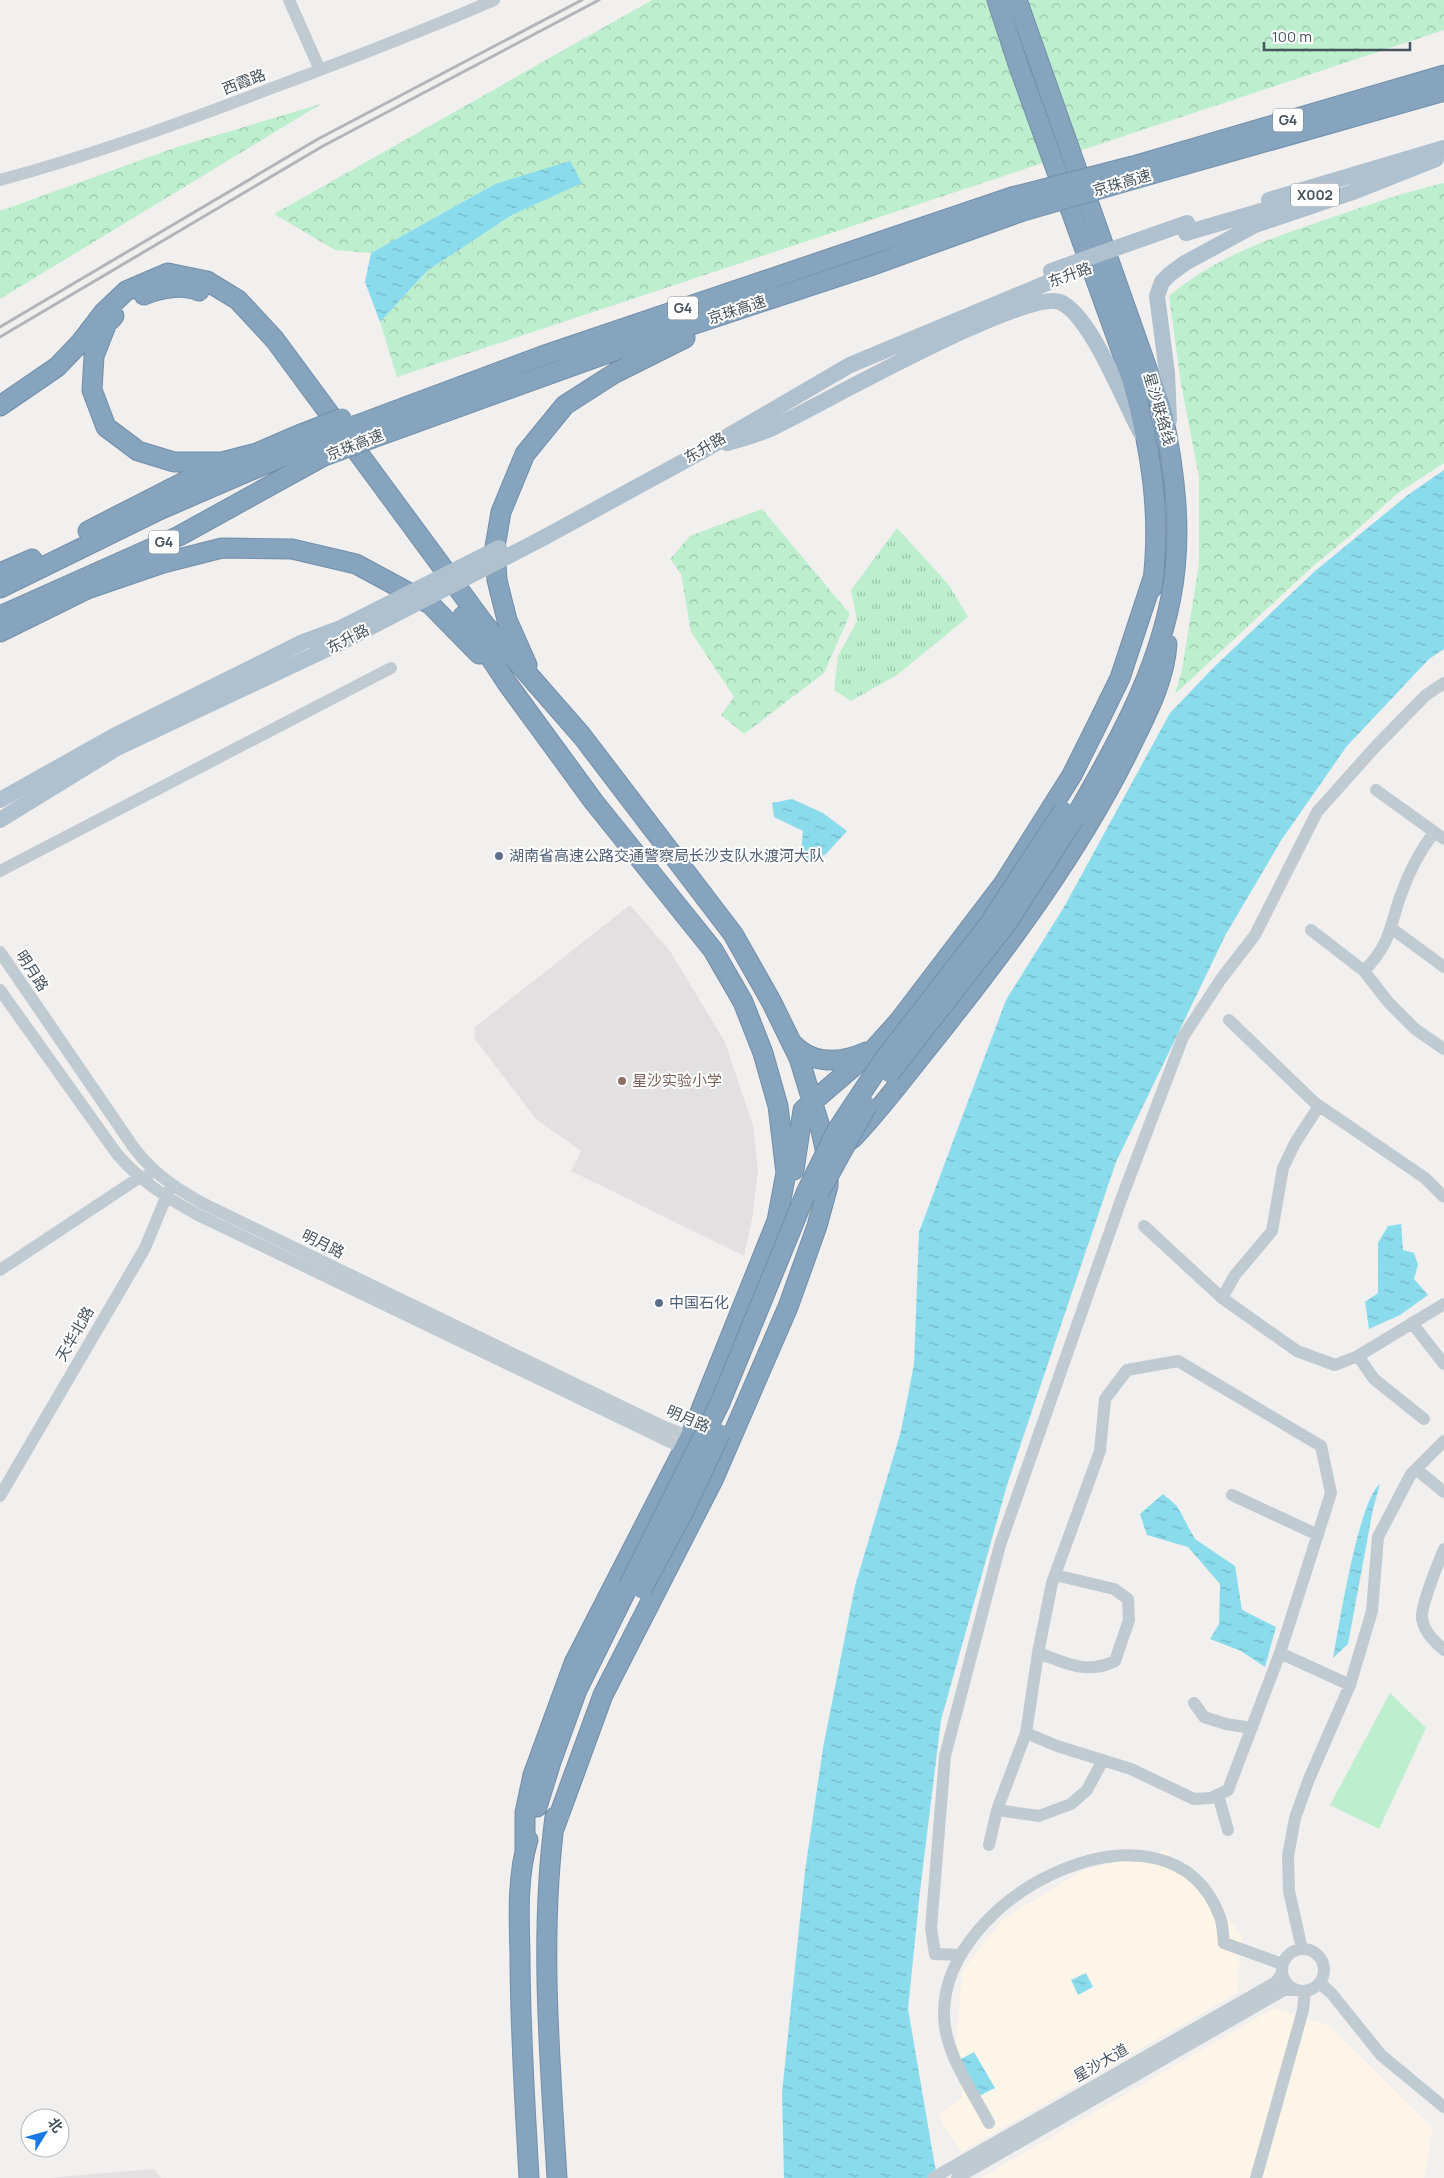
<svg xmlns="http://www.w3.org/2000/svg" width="1444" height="2178" font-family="Manrope,'Noto Sans SC',sans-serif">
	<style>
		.commercial { fill: #fcf5e8 }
		.education { fill: #e3e0e1 }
		.forest { fill: url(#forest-crowns) }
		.park { fill: url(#park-tufts) }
		.pitch { fill: #bdefce }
		.water { fill: url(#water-ripples) }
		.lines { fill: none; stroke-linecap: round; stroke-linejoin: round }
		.highway-casing { stroke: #728faa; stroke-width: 21 }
		.minor { stroke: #bfcad1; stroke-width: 12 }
		.major { stroke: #afc0ce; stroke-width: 16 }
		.highway { stroke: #86a4be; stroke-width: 19 }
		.rail { stroke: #b1b5b9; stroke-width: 3 }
		.highway-bridge-casing { stroke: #728faa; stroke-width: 21; stroke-linecap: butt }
		.major-bridge { stroke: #afc0ce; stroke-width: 16 }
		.highway-bridge { stroke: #86a4be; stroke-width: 19 }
		.service-dot { fill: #5c6f8a; stroke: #fff; stroke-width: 2 }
		.education-dot { fill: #8d6e63; stroke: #fff; stroke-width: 2 }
		.labels { text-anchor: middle; stroke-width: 4; stroke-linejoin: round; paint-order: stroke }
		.shield { fill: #fff; stroke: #7e878e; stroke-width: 1 }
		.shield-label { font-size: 14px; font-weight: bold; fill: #47535d }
		.street-label { font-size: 15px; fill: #47535d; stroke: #fff }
		.service-label { font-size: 15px; fill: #4e5e75; stroke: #fff; text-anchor: start }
		.education-label { font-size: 15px; fill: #785e54; stroke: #fff; text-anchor: start }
	</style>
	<defs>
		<pattern id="forest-crowns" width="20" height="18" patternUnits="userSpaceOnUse" patternTransform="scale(1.25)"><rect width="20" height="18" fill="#bdefce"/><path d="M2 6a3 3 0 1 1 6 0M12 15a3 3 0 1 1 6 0" fill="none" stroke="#9bc4aa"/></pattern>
		<pattern id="park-tufts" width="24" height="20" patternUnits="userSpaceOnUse" patternTransform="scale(1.25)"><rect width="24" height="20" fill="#bdefce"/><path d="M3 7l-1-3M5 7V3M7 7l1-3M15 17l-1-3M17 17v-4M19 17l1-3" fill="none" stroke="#9bc4aa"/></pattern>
		<pattern id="water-ripples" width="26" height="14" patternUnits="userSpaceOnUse" patternTransform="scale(1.25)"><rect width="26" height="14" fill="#8adcec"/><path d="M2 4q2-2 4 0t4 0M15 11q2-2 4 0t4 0" fill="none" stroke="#73b5c2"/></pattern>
	</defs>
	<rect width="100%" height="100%" fill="#f2efef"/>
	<!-- commercial -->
	<path class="commercial" d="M1166,1850L1242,1935L1237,1993L961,2152L938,2115L962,2098L956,2048L962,1972L1003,1919L1084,1870Z
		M1274,2008L1328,2025L1433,2128L1424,2178H981Z"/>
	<!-- education -->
	<path class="education" d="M630,905L670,951L725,1042L753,1125L758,1171L752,1219L744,1256L571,1171L581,1151L536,1119L474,1038L475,1027Z
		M154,2169L161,2178H48Z"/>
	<!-- forest -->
	<path class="forest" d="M652,0H1444V30L397,377L380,322L427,271L512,215L581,183L495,184L371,253L335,250L274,214Z
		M321,104L0,299V211L177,147Z
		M1444,183V463L1398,493L1350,536L1313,566L1175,694L1182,670L1199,563V477L1181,384L1169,296C1219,254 1278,236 1339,215C1374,203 1408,191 1444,183Z
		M762,509L850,614L824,673L744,734L721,715L734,697L691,632L681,574L670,559L690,536Z"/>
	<!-- park -->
	<path class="park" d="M897,528L949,585L968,617L897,675L851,701L834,690L838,656L857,621L851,590Z"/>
	<!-- pitch -->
	<path class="pitch" d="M1390,1693L1426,1728L1379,1829L1330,1805Z"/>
	<!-- water -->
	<path class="water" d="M570,161L582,183L512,215L427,271L380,322L365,282L371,253L495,184Z
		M1444,470V649L1429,659L1347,746L1282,839L1226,934L1116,1162L1007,1485L941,1720L920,1891L908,2009L937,2178H784L782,2093L805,1871L823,1748L855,1586L901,1431L914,1364L919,1232L1006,1000L1064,907L1170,713L1213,668L1315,571L1409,494Z
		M792,799L823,813L847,831L826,854L811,862L801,852L803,831L774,817L772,803Z
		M1401,1224L1403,1250L1414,1253L1418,1265L1414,1279L1428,1295L1400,1315L1369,1329L1365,1302L1378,1293V1243L1388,1226Z
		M1380,1484L1373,1509L1348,1644L1333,1658C1339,1627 1358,1501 1380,1484Z
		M1163,1494L1177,1506L1195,1539L1235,1566L1242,1610L1276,1627L1265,1667L1241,1651L1210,1639L1219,1624L1220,1584L1188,1547L1147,1535L1140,1514Z
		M1086,1973L1093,1987L1078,1995L1071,1980Z
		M974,2052L995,2088L979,2096L959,2060Z"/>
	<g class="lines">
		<defs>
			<path id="highway" d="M997,0L1018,64L1132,380C1151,448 1162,517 1152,588
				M1017,0L1162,411C1175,471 1183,535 1171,597C1156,676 1114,750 1074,819
				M1133,166L1444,75
				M1138,178L1444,91
				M144,295C160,288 182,284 199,291
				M114,316L107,323L94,356L92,390L106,427L138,451L174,462H222L257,453L301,434
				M0,406L57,367L81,342L104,312L126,291L168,273L207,281L238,300L275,340L485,625L582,736L733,934L771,1001L799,1058L821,1130L828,1163V1186L817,1226L788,1307L713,1480L603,1695L554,1829
				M357,425L542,356L1012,197
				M367,440L619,349L870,266L1020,212
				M88,531L219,464
				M0,573L32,559
				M0,588L159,510L312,444
				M0,616L179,536L322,457
				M463,616L507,683L594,802L713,950L743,1002L763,1053L778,1106L786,1173L777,1221
				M0,632L87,589L163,563L222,548L292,549L356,564L430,604L479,654
				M527,665L507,620L497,580L495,547L501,512L525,454L565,405L615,373L685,338
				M793,1044C813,1065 841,1063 866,1052
				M852,1139C882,1108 907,1073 934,1040C1008,947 1080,851 1132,744C1147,713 1165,679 1167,644
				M794,1170L803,1110L874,1049L899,1021L1004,883L1072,775L1098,723L1120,678L1154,575
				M537,1807L551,1762L577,1690L628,1587
				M555,1817C539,1937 550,2058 557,2178
				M528,1840C517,1876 519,1917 520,1954C520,2029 525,2103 529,2178
				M525,1851V1813L533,1775L574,1663L690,1437L781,1211"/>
		</defs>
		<!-- highway casing -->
		<use href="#highway" class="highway-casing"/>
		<!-- minor -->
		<path class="minor" d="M289,0L320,70
			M0,180C93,155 183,122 272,88C347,60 421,32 494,0
			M1376,790L1444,839
			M0,871L391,668
			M1391,928L1444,967
			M1311,930L1364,971L1389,1003L1415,1029L1444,1049
			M0,952L134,1148C154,1174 174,1187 202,1203L660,1425L696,1439
			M1364,971C1390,944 1389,930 1400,897C1408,874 1420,851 1434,832
			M0,990L117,1154C140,1181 167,1198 198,1215L691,1452
			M1229,1020L1315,1103L1425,1178L1444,1197
			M1144,1226L1222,1298L1297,1351L1335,1365L1358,1356L1444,1304
			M0,1270L140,1177L148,1176
			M1222,1298L1235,1275L1272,1231L1283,1168L1295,1143L1319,1106
			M1412,1323L1444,1364
			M1358,1356L1374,1379L1424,1419
			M1416,1469L1444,1492
			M1232,1495L1318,1535
			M0,1496L145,1248L169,1190
			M1444,1549C1439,1561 1420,1608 1422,1619C1425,1633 1434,1641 1444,1650
			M1038,1653C1066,1663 1086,1675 1115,1661L1129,1620L1128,1599L1114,1589L1055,1575
			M1280,1653L1350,1685
			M1194,1703L1204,1717L1226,1724L1252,1728
			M1218,1795L1228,1830
			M997,1810L1039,1816L1071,1804L1087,1790L1103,1760
			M989,1845L997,1810L1026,1733L1038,1653L1052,1583L1100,1451L1105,1399L1127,1370L1178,1361L1321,1446L1331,1493L1280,1653L1228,1790L1211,1798L1194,1799L1131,1769L1057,1746L1026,1733
			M1282 1970a21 21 0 1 1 42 0a21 21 0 1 1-42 0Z
			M1302,1949L1289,1891L1288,1856L1295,1818L1309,1779L1350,1685L1372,1611L1378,1537L1411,1474L1444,1441
			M961,1955L935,1954L931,1928L945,1756L1000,1545L1122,1197L1183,1037L1221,979L1255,935L1317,812L1376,746L1426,695L1444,683
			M1320,1983L1332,1994L1381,2055L1444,2107
			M989,2123C972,2090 945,2054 944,2016C941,1893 1170,1782 1220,1917C1223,1925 1223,1935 1224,1943L1282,1964
			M933,2178L1276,1982L1282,1973
			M957,2178L1284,1990H1294
			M1256,2178L1303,2010L1305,1991"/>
		<!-- major -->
		<path class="major" d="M1269,200L1444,148
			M1186,233L1285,204
			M1169,420L1167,373L1157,296L1162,282L1170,274L1185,263L1255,225L1353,192L1436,159
			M727,443C741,439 757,435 770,429C815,408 1025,288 1060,302C1091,315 1124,403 1141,433
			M545,537L699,453L850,365L1054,280
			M0,800L114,736L303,642L341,628
			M0,820L117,748L342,642"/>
		<!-- highway -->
		<use href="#highway" class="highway"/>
		<!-- rail -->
		<path class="rail" d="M0,327L318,139L582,0
			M0,337L323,146L599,0"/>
		<defs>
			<path id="highway-bridge" d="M1012,197L1133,166
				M1020,212L1138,178
				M301,434L342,418
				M312,444L357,425
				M322,457L367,440
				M890,1073L1007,923L1074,819
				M819,1193L867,1106
				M628,1587L720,1403L806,1193L837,1130L882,1062L989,924L1063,811
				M642,1589L684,1511L720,1434"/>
		</defs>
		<!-- highway-bridge casing -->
		<use href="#highway-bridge" class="highway-bridge-casing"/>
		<!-- major-bridge -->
		<path class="major-bridge" d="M1051,271L1187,223
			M341,628L499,548
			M342,642L545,537"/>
		<!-- highway-bridge -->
		<use href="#highway-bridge" class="highway-bridge"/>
	</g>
	<!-- markers -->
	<g class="service-dot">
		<circle cx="499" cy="856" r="5"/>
		<circle cx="659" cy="1303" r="5"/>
	</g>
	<circle class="education-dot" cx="622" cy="1081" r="5"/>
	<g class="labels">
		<!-- shield labels -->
		<g class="shield">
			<rect x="1273" y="108.5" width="30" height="23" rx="4"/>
			<rect x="1291" y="183.5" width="48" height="23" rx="4"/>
			<rect x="668" y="296.5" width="30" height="23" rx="4"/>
			<rect x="149" y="530.5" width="30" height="23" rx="4"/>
		</g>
		<g class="shield-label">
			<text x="1288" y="125">G4</text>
			<text x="1315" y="200">X002</text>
			<text x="683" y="313">G4</text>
			<text x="164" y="547">G4</text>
		</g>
		<!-- street labels -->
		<g class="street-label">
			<text transform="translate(244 82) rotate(-21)" y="5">西霞路</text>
			<text transform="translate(1122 183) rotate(-16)" y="5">京珠高速</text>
			<text transform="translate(1070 275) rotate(-20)" y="5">东升路</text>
			<text transform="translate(737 310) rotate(-18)" y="5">京珠高速</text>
			<text transform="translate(1159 409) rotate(74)" y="5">星沙联络线</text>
			<text transform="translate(355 445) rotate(-21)" y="5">京珠高速</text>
			<text transform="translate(705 448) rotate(-30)" y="5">东升路</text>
			<text transform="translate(348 639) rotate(-27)" y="5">东升路</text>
			<text transform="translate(32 971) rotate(57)" y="5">明月路</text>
			<text transform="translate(323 1244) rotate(26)" y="5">明月路</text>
			<text transform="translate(75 1334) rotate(-60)" y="5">天华北路</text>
			<text transform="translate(688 1419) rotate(23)" y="5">明月路</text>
			<text transform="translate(1101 2063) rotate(-30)" y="5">星沙大道</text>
		</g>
		<!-- service labels -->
		<g class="service-label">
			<text x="509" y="861">湖南省高速公路交通警察局长沙支队水渡河大队</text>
			<text x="669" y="1308">中国石化</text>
		</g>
		<!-- education labels -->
		<g class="education-label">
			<text x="632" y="1086">星沙实验小学</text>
		</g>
	</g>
	<!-- north arrow -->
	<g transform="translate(45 2133) rotate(53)"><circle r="24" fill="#ffffff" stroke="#b5babe"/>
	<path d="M0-4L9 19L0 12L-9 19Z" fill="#187ae2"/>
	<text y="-8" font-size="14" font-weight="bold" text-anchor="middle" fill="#47535d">北</text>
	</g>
	<!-- scale -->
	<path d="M1264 42v8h146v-8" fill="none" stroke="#47535d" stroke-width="2.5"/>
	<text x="1272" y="42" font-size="15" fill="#47535d" stroke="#ffffff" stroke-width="4" paint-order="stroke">100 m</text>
</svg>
